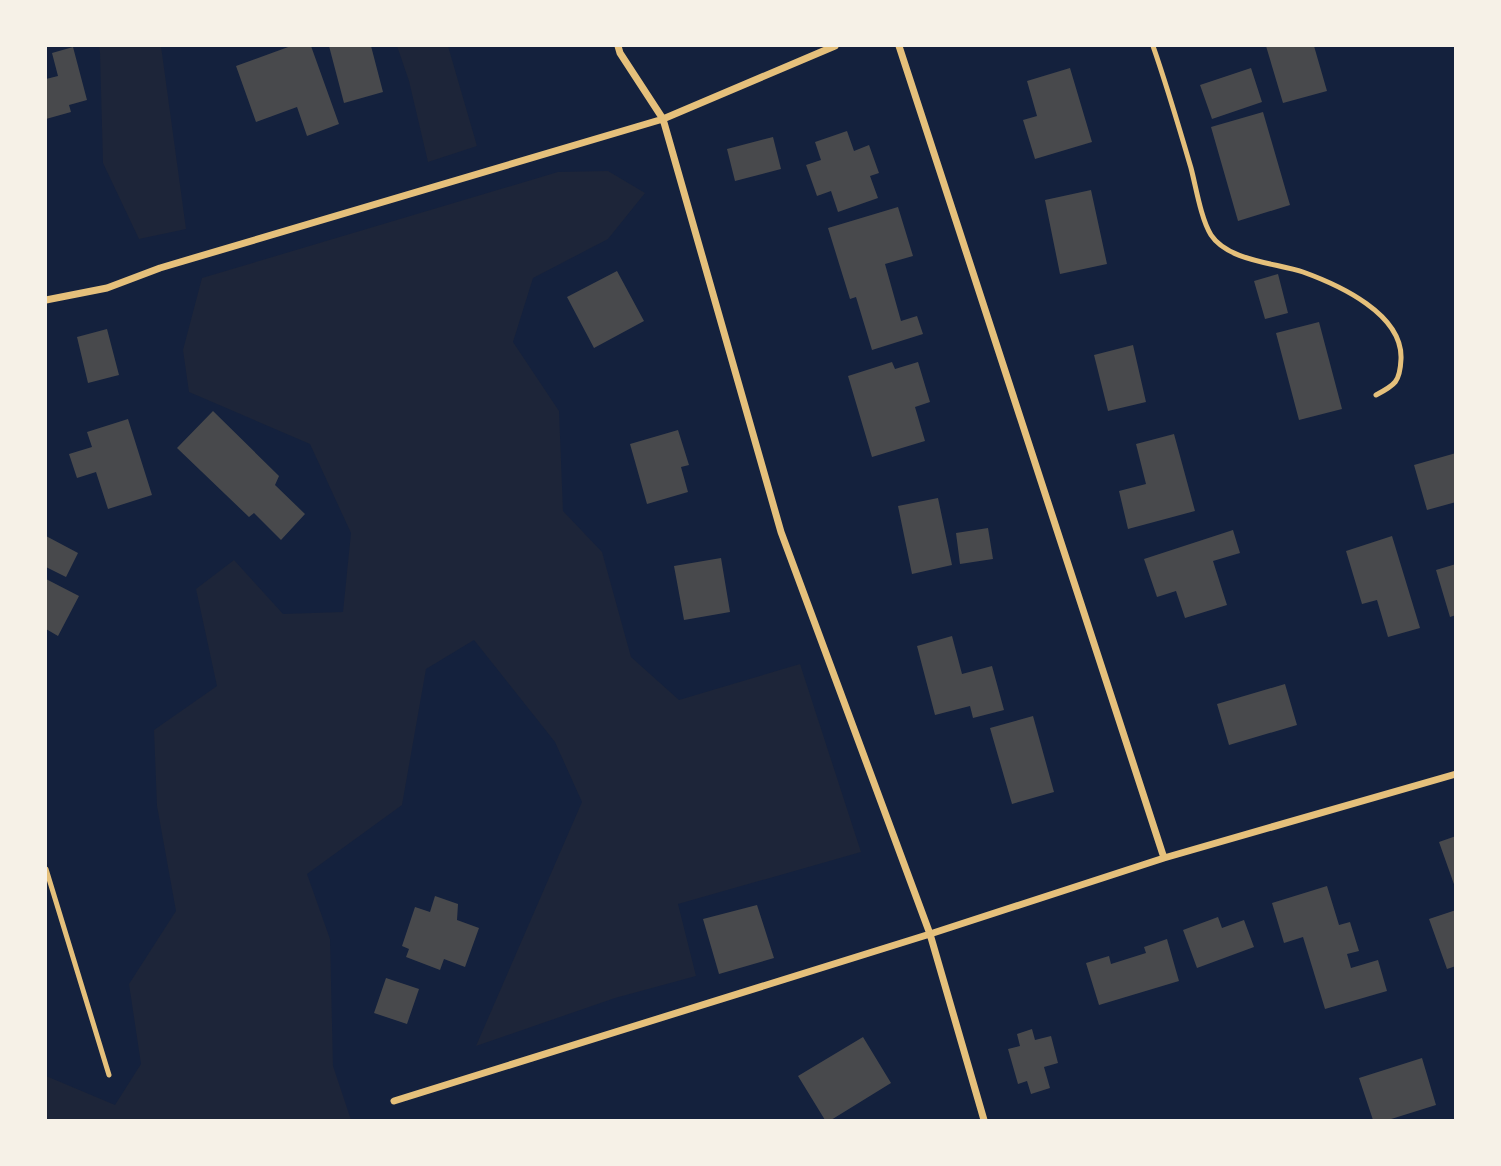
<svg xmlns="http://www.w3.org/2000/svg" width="1501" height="1166" font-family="'Times New Roman',serif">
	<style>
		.green { fill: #1d2539 }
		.building { fill: #48494c }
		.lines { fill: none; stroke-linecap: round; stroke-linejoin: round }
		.service { stroke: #e5c07b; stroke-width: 5 }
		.minor { stroke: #e5c07b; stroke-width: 7 }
	</style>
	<rect width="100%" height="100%" fill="#14213d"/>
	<!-- green -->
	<path class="green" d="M99,46H161L186,229L139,239L103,163L100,53Z
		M397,46H448L477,146L428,162L409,81Z
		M608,171L645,193L608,239L533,278L513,342L559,411L563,511L602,552L631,657L679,700L800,664L861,852L678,904L696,976L615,998L476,1046L582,802L555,742L474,640L426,669L402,805L307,874L330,939L333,1066L351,1120H46V1076L115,1105L141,1064L129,984L176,911L157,806L154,730L217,686L196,589L234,560L283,614L343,612L351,533L310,444L189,392L183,350L202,278L558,172Z"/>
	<!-- building -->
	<path class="building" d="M291,46H311L339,124L307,136L297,107L256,122L236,66Z
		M329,46H371L383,92L344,103Z
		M1266,46H1314L1327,91L1283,103Z
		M73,47L87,100L69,105L71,112L46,119V79L58,76L52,53Z
		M1070,68L1092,142L1035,159L1023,120L1037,116L1027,81Z
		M1251,68L1262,102L1212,119L1200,85Z
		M1263,112L1290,205L1238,221L1211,127Z
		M847,131L854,151L869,145L879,173L870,176L878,198L838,212L831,191L817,196L806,165L821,160L815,142Z
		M773,137L781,169L735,181L727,149Z
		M1091,190L1107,264L1060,274L1045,200Z
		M898,207L913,256L885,264L901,321L917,316L923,334L872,350L856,297L850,299L828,228Z
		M617,271L644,321L594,348L567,297Z
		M1278,274L1288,313L1265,319L1254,281Z
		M1319,322L1342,409L1299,420L1276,333Z
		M107,329L119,375L88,383L77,337Z
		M1133,345L1146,402L1108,411L1094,355Z
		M892,362L895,369L918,362L930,402L915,407L925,441L872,457L848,376Z
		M213,411L279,476L275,485L305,514L281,540L254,513L249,517L177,448Z
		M128,419L152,495L108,509L96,472L77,478L69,454L92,447L87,432Z
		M678,430L689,465L681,467L688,492L647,504L630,444Z
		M1174,434L1195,511L1128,529L1119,491L1146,484L1136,444Z
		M1456,453V502L1427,510L1414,465Z
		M938,498L952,565L912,574L898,506Z
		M988,528L993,559L960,564L956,533Z
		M1233,530L1240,553L1213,561L1227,605L1185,618L1176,591L1157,597L1144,559Z
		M46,536L78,553L66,577L46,567Z
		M1392,536L1420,628L1388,637L1377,600L1362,604L1346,551Z
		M721,558L730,612L684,620L674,566Z
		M1456,564V615L1450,617L1436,570Z
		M46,579L79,596L58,636L46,629Z
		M952,636L962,674L992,666L1004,710L973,718L970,706L935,715L917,646Z
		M1285,684L1297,725L1229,745L1217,704Z
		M1033,716L1054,792L1012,804L990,728Z
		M1456,836V887H1455L1439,842Z
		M1327,886L1339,925L1350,922L1359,951L1347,954L1351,968L1378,960L1387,991L1325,1009L1303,937L1284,943L1272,903Z
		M435,896L458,904L457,920L479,928L465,967L444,959L440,970L406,957L409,949L402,946L415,907L430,912Z
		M757,905L774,958L719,974L703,919Z
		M1456,910V966L1447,969L1429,919Z
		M1218,917L1222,928L1244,920L1254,947L1197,968L1183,930Z
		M1167,939L1179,981L1099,1005L1086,963L1109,956L1111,964L1146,953L1144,947Z
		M386,978L419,989L407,1024L374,1013Z
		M1032,1029L1035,1040L1051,1036L1058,1063L1044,1067L1050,1088L1031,1094L1027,1081L1018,1084L1008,1049L1020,1046L1017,1034Z
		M863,1037L891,1083L831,1120H825L798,1076Z
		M1422,1058L1436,1105L1388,1120H1373L1359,1078Z"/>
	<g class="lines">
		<!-- service -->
		<path class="service" d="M1153,46C1167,86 1179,127 1191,168C1196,187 1201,219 1211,235C1228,261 1276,263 1303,272C1339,285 1403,314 1401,359C1400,382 1395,385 1376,395
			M46,869L109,1075"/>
		<!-- minor -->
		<path class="minor" d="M618,46L620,53L663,119L781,532L930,934L984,1120
			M899,46L1164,858
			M46,300L107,288L160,268L663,119L835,46
			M394,1101L930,934L1164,858L1456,774"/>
	</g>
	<!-- border -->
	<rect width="1501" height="1166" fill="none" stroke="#f6f1e7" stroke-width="94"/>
</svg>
